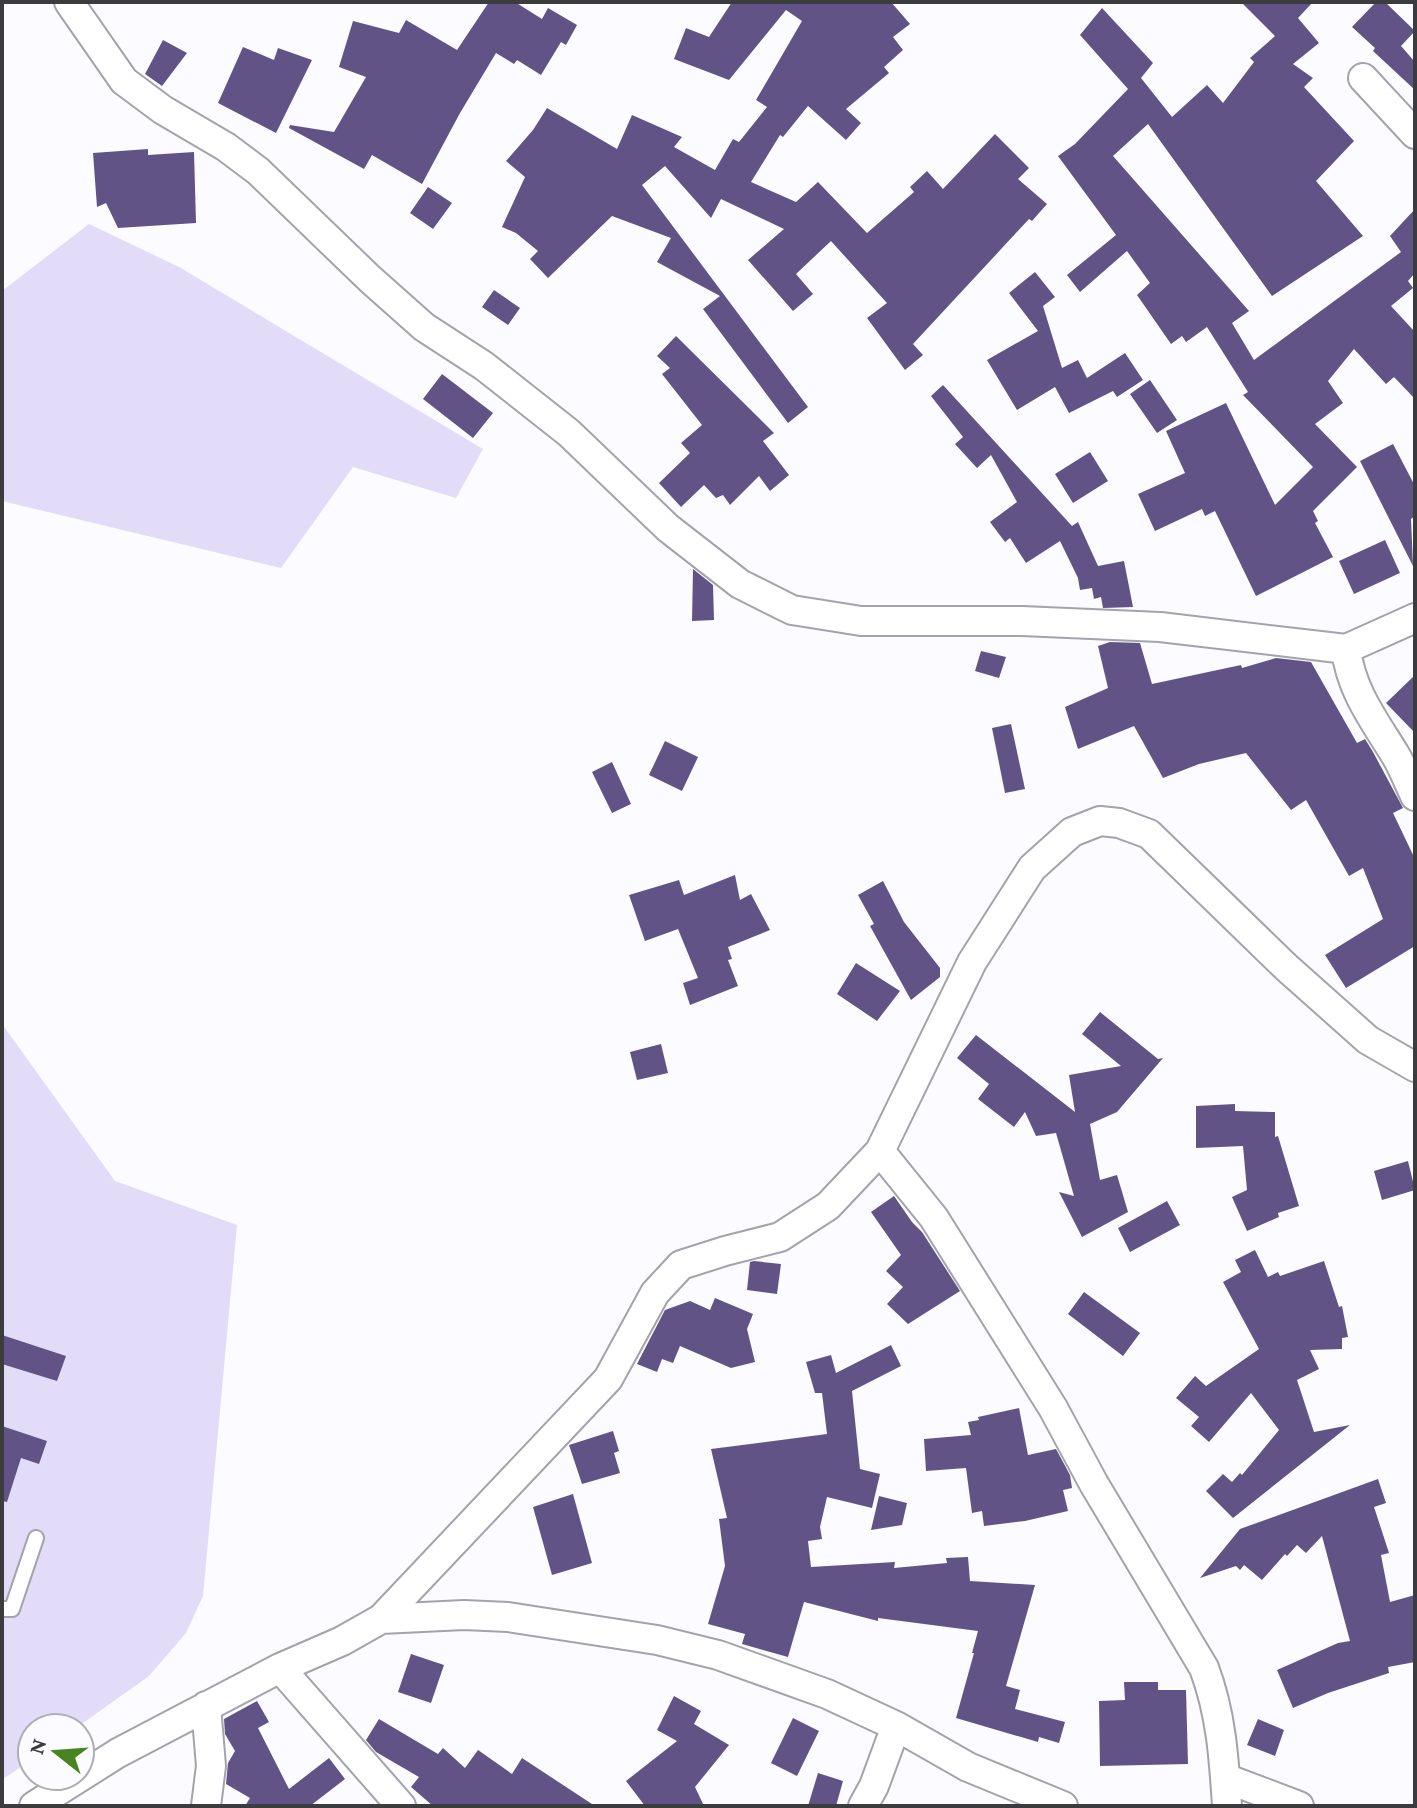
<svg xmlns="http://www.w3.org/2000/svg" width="1417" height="1808" font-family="'Crimson Pro',serif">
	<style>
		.green { fill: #e2dcf8 }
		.building { fill: #625386 }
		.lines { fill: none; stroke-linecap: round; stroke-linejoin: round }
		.lane-casing { stroke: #a4a2ab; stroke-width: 18 }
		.street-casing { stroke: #a4a2ab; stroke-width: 32 }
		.lane { stroke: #fff; stroke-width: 14 }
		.street { stroke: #fff; stroke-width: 28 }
	</style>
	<rect width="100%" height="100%" fill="#fcfbff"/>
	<!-- green -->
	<path class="green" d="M89,224L179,267L483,449L456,498L353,467L281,568L2,501V291Z
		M2,1024L115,1181L237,1225L203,1596L186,1633L149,1676L76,1728H32V1759L2,1780Z"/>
	<!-- building -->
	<path class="building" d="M489,2H515L542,19L548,8L577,25L566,45L561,42L541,75L517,60L514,64L496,53L460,113L422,184L372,155L364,169L289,128L290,125L334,132L366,77L339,67L353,21L399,33L406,20L457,50Z
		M732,2H891L910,24L893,37L903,50L884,67L889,73L846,109L861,123L846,140L808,106L783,137L780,135L751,182L796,202L818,182L867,233L914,192L910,187L927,171L943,189L995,134L1029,168L1018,179L1047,204L1032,221L1029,219L913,344L923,355L905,370L867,318L887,303L831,241L796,274L813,294L793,311L748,260L784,229L721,199L711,218L665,166L642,185L808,407L788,423L703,309L720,296L657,262L671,238L612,216L548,278L530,259L538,251L516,233L502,227L525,177L506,161L533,130L547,108L617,149L632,115L682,137L674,147L715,170L733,139L739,142L767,107L756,100L802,21L786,10L729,80L674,59L686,28L709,37Z
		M1241,2H1313L1298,18L1319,43L1293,64L1313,78L1304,87L1354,141L1316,181L1363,236L1272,296L1148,124L1113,156L1249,311L1232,323L1254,360L1401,252L1390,236L1415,209V273L1408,281L1413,288L1391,306L1415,332V399L1394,377L1386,384L1354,349L1328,381L1343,403L1315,424L1357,467L1313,511L1318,521L1315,523L1333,557L1256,596L1215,511L1205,516L1202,509L1155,531L1138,494L1185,473L1166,431L1226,403L1275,505L1313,467L1243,395L1248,392L1207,327L1186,342L1182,336L1171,344L1137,295L1150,283L1127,251L1080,292L1067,275L1116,235L1058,156L1075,144L1128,89L1080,35L1102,8L1153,63L1141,78L1172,117L1207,85L1223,103L1254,62L1250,58L1275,36Z
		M1376,2H1385L1415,31L1401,46L1415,62V90L1373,51L1375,48L1352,27Z
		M163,40L187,53L162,86L145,74Z
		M243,47L274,60L278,48L312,60L276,133L218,103Z
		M148,149V155L194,152L196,223L118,228L106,203L97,207L93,153Z
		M428,187L452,203L433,229L410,213Z
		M1035,272L1055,297L1043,306L1062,368L1078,360L1087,378L1125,353L1143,380L1117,397L1113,391L1069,413L1055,387L1017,410L987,360L1038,331L1009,293Z
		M494,290L520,308L508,325L482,307Z
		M676,336L774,433L763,441L789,475L770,491L759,476L730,505L723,495L716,498L704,485L681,507L659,483L690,453L681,443L702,425L662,374L670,368L657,356Z
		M442,374L493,413L473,438L423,399Z
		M1150,380L1177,420L1157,433L1130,394Z
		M943,385L1072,526L1078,522L1098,566L1124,561L1133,607L1103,608L1101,597L1094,599L1092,588L1080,590L1078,578L1060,541L1026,563L1010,538L1005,542L990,522L1017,502L991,455L977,468L955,444L963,437L931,396Z
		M1393,444L1415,486V516L1411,519L1413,566L1360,461Z
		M1090,452L1108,481L1073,503L1055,474Z
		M1385,540L1400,573L1354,594L1339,561Z
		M693,569L713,585L714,620L692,621Z
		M1110,642L1140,643L1152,684L1241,665L1242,668L1276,658L1311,662L1357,743L1365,739L1373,752L1403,808L1393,813L1415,859V946L1346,988L1325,955L1383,919L1363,868L1349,876L1306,800L1291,810L1246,753L1199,764L1163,778L1134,726L1078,749L1065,707L1108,688L1098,646Z
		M981,651L1006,657L999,678L975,671Z
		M1415,675V733L1386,703Z
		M1011,724L1025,789L1005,793L992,728Z
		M665,741L698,757L682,791L649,775Z
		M612,762L631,804L612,813L592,772Z
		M735,875L740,900L751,894L770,930L728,947L732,959L728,960L738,986L690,1005L683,983L698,978L678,929L645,941L629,895L679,880L684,895Z
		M883,881L904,922L940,968V977L911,1000L870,926L874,924L858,895Z
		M856,963L900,991L877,1021L837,994Z
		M1100,1012L1158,1059L1163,1058L1117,1112L1090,1124L1100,1180L1117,1175L1128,1212L1082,1237L1059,1192L1074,1196L1056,1133L1036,1136L1025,1112L1014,1127L978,1099L989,1084L957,1058L976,1035L1075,1112L1069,1075L1121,1066L1082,1034Z
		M661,1044L668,1073L637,1080L630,1052Z
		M1235,1104V1111L1275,1112V1137L1278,1136L1299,1206L1278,1213L1279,1217L1247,1231L1232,1197L1247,1190L1243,1146L1196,1148V1106Z
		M1408,1161L1415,1190L1382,1200L1374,1171Z
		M894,1196L912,1222L922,1232L960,1291L908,1324L887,1304L903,1287L886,1271L901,1255L871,1212Z
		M1167,1201L1180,1225L1130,1252L1118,1228Z
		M1255,1250L1268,1277L1278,1272L1280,1276L1324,1261L1339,1307L1342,1306L1348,1337L1342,1338V1349L1310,1350L1319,1369L1297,1380L1314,1432L1350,1425L1233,1518L1206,1491L1223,1474L1232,1482L1240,1473L1242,1475L1279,1430L1251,1393L1209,1442L1191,1426L1199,1417L1176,1398L1195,1376L1206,1386L1259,1349L1223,1282L1241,1272L1235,1260Z
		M754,1261L781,1264L777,1294L747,1290L750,1262Z
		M1084,1292L1140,1333L1123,1356L1068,1314Z
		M715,1298L753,1314L747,1329L755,1362L731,1368L680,1346L673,1363L662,1359L657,1372L637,1364L665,1310L690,1301L710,1310Z
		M2,1335L66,1356L57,1381L2,1364Z
		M891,1345L901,1366L852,1391L860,1469L880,1474L872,1508L827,1497L820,1527L822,1539L808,1541L811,1567L895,1562L894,1568L947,1563L946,1558L968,1557L970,1581L1035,1585L1006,1686L1020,1690L1015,1709L1065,1722L1059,1743L1039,1737L1038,1742L956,1718L974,1653H972L978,1631L878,1618V1621L804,1602L788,1657L742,1644L745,1634L708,1624L725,1566L719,1519L727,1518L711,1449L827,1434L822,1393H815L806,1362L831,1355L836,1373Z
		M1019,1408L1028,1455L1056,1449L1070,1475L1072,1488L1063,1490L1068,1511L1025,1521L984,1526L982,1511L972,1513L966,1468L926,1471L924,1439L971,1435L968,1422L979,1420L978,1417Z
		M2,1426L47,1441L39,1464L21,1458L7,1502L2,1501Z
		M613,1431L619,1451L614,1453L620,1473L582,1484L569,1445Z
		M1378,1479L1386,1503L1374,1507L1389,1553L1381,1555L1390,1602L1415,1595V1662L1388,1667L1389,1673L1328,1693L1293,1708L1277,1670L1338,1643L1350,1641L1322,1536L1306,1553L1297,1545L1287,1556L1285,1554L1262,1580L1244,1565L1240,1570L1236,1566L1200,1578L1240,1529Z
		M573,1494L592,1563L552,1575L533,1507Z
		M879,1496L907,1503L902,1525L871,1530Z
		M411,1654L444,1665L431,1703L398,1692Z
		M1124,1682H1158V1690H1186L1188,1764L1100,1766L1099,1701L1125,1700Z
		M674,1696L701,1711L694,1724L729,1745L695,1787L704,1806H645L626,1781L677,1741L657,1730Z
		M257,1701L269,1722L258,1728L289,1789L329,1758L345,1779L310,1806H245L250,1798L226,1784L228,1763L235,1751L225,1734L224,1719Z
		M793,1718L819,1731L797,1776L771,1763Z
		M379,1719L438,1754L443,1748L465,1768L478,1750L512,1774L522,1758L595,1806H433L411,1787L419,1777L376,1752L366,1740Z
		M1258,1719L1284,1730L1275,1756L1247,1745Z
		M818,1773L843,1781L836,1806H808Z"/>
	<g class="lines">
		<defs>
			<path id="lane" d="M2,1609H12L36,1538"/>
			<path id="street" d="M69,2L124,81L163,110L226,147L258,171L370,279L424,327L484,366L569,433L668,528L740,584L792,610L861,621H1022L1160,627L1346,649L1415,618
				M1363,78L1415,134
				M1346,649C1351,691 1374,720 1396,756C1403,768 1409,783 1415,796
				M880,1151L934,1218L1053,1408L1094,1484L1204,1668C1221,1713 1224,1758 1227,1806
				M381,1619L464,1615L508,1617L657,1640L718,1655L827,1694L896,1726L968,1767L1063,1806
				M280,1668L342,1641L381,1619L608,1379L655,1293L681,1265L725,1251L780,1237L828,1206L880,1151L972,962L1032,868L1072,832L1100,821L1119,823L1149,834L1286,967L1368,1040L1415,1067
				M206,1706L211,1766L206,1806
				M1225,1778L1299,1806
				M34,1806L118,1753L280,1668L401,1806
				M863,1806L874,1786L896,1726"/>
		</defs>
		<!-- lane casing -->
		<use href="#lane" class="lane-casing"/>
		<!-- street casing -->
		<use href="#street" class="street-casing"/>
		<!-- lane -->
		<use href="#lane" class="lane"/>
		<!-- street -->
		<use href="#street" class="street"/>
	</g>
	<!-- border -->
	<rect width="1417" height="1808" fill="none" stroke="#3c3c3f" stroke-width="8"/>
	<!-- north arrow -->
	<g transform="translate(56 1752) rotate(287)"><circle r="38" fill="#fcfbff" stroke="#afafb2" stroke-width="2"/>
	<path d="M0-6L14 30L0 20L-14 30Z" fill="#488420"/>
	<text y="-12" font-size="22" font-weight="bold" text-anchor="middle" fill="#3c3c3f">N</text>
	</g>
</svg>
